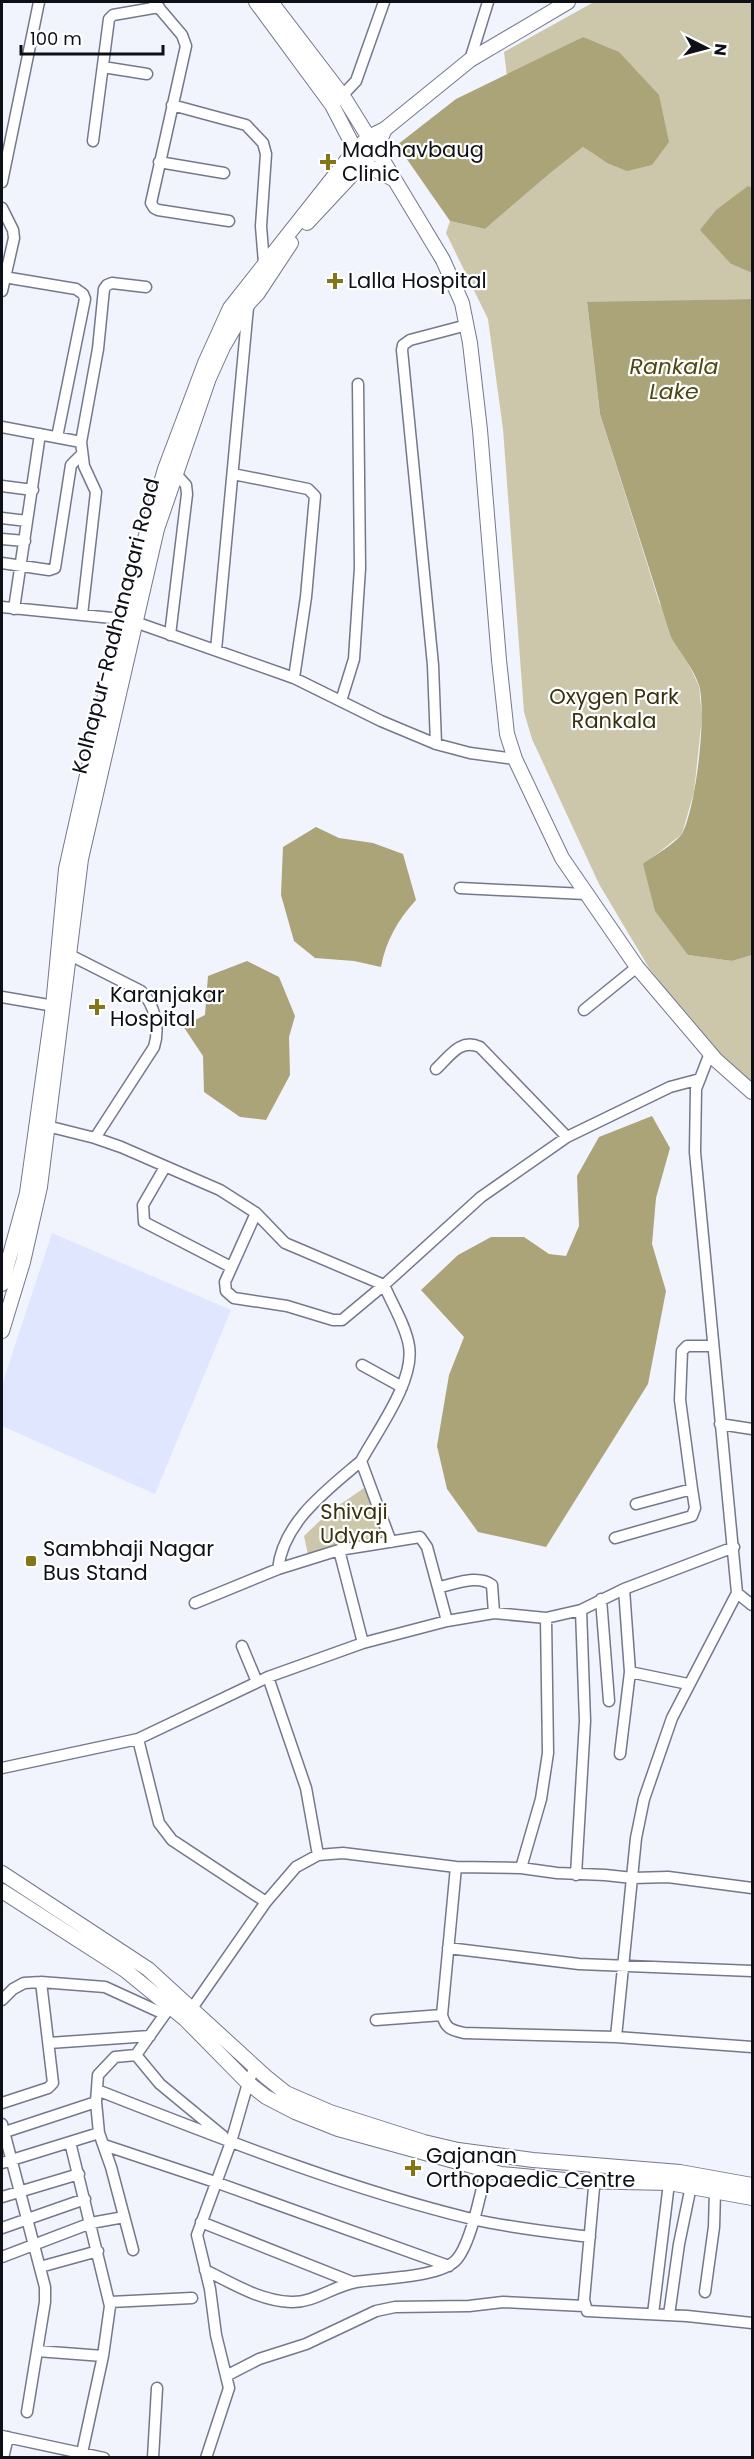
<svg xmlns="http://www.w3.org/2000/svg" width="754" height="2459" font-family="Poppins,sans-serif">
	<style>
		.built { fill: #e1e6ff }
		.green { fill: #ccc7aa }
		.water { fill: #aba479 }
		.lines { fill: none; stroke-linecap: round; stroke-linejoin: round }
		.minor-casing { stroke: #74788c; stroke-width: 13 }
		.major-casing { stroke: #74788c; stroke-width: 16 }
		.minor { stroke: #fff; stroke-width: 10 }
		.major { stroke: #fff; stroke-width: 14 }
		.poi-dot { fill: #847518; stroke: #fff; stroke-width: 2 }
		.labels { text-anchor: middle; stroke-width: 4.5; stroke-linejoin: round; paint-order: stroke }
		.poi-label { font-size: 21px; fill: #0e1017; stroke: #fff; text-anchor: start }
		.street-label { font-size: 21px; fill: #0e1017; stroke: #fff }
		.park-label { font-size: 21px; fill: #37310d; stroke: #fff }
		.water-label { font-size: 22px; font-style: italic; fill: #4f4611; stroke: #fff }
	</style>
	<rect width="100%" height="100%" fill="#f1f3fd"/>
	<!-- built -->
	<path class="built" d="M52,1233L231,1310L155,1494L2,1426V1385Z"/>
	<!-- green -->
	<path class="green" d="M594,2H752V187L748,186L731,264L752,273V299L587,303L600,414L659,602L699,686L702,717L694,792L682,834L643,865L688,955L732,961L752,955V1092L709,1044L649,968L599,884L532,739L524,712L503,429L488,319L446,233L450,221L485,229L548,175L583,147L607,163L583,37L507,76L504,52Z
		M364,1488L391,1542L309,1559L304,1536L329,1512Z"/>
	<!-- water -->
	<path class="water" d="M583,37L619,52L659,95L669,142L652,165L627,171L607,163L583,147L548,175L485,229L450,221L397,145L456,99Z
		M748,186L752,187V273L731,264L700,230L716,210Z
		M752,299V955L732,961L688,955L655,911L643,864C652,857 678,842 683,832C696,805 707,714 699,685C693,668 680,652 671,637L600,414L587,302Z
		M316,827L339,838L373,843L403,854L416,900C398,920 386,940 381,967L354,961L315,958L294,941L281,895L283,847Z
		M247,961L279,977L295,1016L289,1037L290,1075L266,1120L240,1117L204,1092L203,1056L183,1026L205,1015L208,976Z
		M652,1116L670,1148L656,1198L652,1244L666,1291L648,1384L546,1547L478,1532L447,1489L437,1446L449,1375L464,1337L421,1290L458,1255L491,1237H524L549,1254L566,1256L579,1226L577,1176L599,1137Z"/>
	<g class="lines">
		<defs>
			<path id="minor" d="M154,2L182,35L186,46L151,203L154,208L158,210L229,221
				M470,60L488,2
				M103,67L147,74
				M338,100L356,81L384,2
				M172,105L246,125L263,143L266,154L261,226L264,263
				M93,141L109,19L113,15L159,7
				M159,162L224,173
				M2,182L39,2
				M2,208L13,230L14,238L2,291
				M4,277L76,289L83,294L85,299L57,437
				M2,427L81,442L98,349L104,289L107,285L112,283L146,287
				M81,442L84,466L96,492L82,615
				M233,474L308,489L315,496L306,597L294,678
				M2,486L33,490
				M2,518L27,521
				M2,539L25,541
				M2,563L49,570L55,568L71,465L82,454
				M2,607L122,619L135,622L294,678L381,721L436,744L470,753L515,759
				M14,609L40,434
				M170,635L187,494L186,485L176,474
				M216,650L248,307
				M341,701L354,659L360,568L358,384
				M436,744L433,665L402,350L403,345L410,340L467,325
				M460,888L585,894
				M68,954L141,991C155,1005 160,1028 154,1047L95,1138
				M2,997L60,1007
				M584,1010L637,967
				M710,1053L696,1089L695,1152L737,1593L672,1718L644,1799L636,1838L616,2037L752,2047
				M436,1069C450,1056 460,1038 480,1047L567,1137
				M43,1125L95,1138L121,1147L220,1190L256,1213L285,1243L384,1285L342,1320H333L287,1306L234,1298L226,1291L225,1282L256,1213
				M165,1167L143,1205L144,1222L231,1267
				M362,1365L402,1387
				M720,1424L752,1429
				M361,1461C377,1431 415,1381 409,1346C406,1326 392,1304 384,1285L481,1197L567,1137L670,1087L700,1079
				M636,1504L692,1489L680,1400L682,1351L687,1346H712
				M615,1538L692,1516L695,1508L692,1489
				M339,1550L363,1643
				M278,1569C283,1522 327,1490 361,1461L391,1542
				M439,1587C455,1584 478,1574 492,1585L494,1613
				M624,1589L630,1672L688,1684
				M737,1593L752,1605
				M601,1599L609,1701
				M195,1603L278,1569L339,1550L420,1537L427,1547L447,1621
				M242,1646L257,1682
				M268,1677L306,1788L318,1855
				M138,1739L159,1823L172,1840L266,1902
				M620,1754L630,1672
				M2,1768L138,1739L268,1677L363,1643L447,1621L494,1613L546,1618L581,1610L624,1589L734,1547
				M456,1867L442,2015C446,2029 451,2030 464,2033L616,2037
				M521,1868L541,1799L548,1753L546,1618
				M576,1875L585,1721L581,1610
				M448,1948L579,1964L752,1971
				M2,2000L13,1989L24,1983L41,1982L105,1987L164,2014
				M188,2014L266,1902L296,1867L318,1855L343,1853L456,1867L521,1868L557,1873L605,1875L633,1878L668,1877L752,1888
				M376,2020L442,2015
				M49,2043L150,2036
				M136,2055L160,2084L223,2136
				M97,2090C220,2138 344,2188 472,2219C511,2228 550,2232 590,2237
				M2,2103L48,2088L53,2083L41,1982
				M2,2124L45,2287V2302L27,2412
				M2,2133L96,2102
				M70,2142L110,2306L103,2356L82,2453
				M104,2145L215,2182L449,2266
				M2,2163L99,2133
				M596,2165L584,2300L587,2311L687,2316L752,2323
				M2,2197L79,2174
				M201,2222L352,2282
				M2,2228L85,2199
				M133,2250L111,2167L99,2133L96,2102L98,2075L115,2057L136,2055L170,2007
				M2,2257L91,2223L124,2217
				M40,2267L98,2251
				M205,2270C232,2283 260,2301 291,2302C314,2303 333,2286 356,2282C380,2278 441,2278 457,2259C473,2240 483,2180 490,2154
				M705,2292L714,2227L715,2191
				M110,2302L192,2298
				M653,2314L669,2183
				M669,2315L679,2244L691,2186
				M37,2351L103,2356
				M226,2376L259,2359L306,2344L376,2311L395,2307L469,2306L503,2302L584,2306
				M2,2436L104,2458
				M3,2458L8,2437
				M153,2458L157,2388
				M206,2458L229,2388L216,2335L210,2289L197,2235L231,2142L248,2083L255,2067"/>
			<path id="major" d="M256,2L332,105L362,163L393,179
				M271,2L343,96L376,149L443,260L462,303L470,343L480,430L499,660L507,734L515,759L562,858L637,967L716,1060L752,1092
				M307,223L376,149L385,129
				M2,1284L27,1193L53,1006L66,869L122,619L165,469L205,363L230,308L354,151L369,137L385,129L470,60L568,2
				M2,1331L23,1262L40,1187L81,859L157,529L209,378L223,347L248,304L258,293L291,243
				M2,1873L148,1969L266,2077L286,2093L330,2112L424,2142L458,2150L533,2160L680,2172L752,2185
				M2,1891L125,1970L185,2019L248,2083L266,2097L295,2112L338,2129L501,2174L576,2181L669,2183L752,2198"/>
		</defs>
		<!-- minor casing -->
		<use href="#minor" class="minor-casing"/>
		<!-- major casing -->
		<use href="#major" class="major-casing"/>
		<!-- minor -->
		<use href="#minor" class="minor"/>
		<!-- major -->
		<use href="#major" class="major"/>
	</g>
	<!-- markers -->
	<g class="poi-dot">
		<path d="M325 153h6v6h6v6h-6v6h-6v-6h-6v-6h6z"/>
		<path d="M332 272h6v6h6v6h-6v6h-6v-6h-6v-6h6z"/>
		<path d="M94 998h6v6h6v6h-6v6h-6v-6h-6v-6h6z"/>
		<rect x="25" y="1555" width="12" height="12" rx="3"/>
		<path d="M410 2159h6v6h6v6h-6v6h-6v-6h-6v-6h6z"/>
	</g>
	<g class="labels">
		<!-- poi labels -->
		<g class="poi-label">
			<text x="342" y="157">Madhavbaug<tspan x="342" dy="24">Clinic</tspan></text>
			<text x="348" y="288">Lalla Hospital</text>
			<text x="110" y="1002">Karanjakar<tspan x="110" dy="24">Hospital</tspan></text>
			<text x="43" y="1556">Sambhaji Nagar<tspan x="43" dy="24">Bus Stand</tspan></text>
			<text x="426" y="2163">Gajanan<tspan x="426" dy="24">Orthopaedic Centre</tspan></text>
		</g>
		<!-- street labels -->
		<g class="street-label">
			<text transform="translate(116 626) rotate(-76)" y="7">Kolhapur-Radhanagari Road</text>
		</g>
		<!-- park labels -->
		<g class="park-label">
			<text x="614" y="704">Oxygen Park<tspan x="614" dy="24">Rankala</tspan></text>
			<text x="354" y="1519">Shivaji<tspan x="354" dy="24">Udyan</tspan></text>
		</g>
		<!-- water labels -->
		<g class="water-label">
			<text x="674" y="374">Rankala<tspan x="674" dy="25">Lake</tspan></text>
		</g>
	</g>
	<!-- border -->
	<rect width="754" height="2459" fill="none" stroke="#0e1017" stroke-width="6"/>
	<!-- north arrow -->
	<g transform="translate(706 48) rotate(96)" stroke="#ffffff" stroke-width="4.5" paint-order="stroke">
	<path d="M0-4.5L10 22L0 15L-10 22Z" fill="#0e1017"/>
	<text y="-9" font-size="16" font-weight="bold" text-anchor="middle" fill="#0e1017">N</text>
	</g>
	<!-- scale -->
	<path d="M21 45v9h142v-9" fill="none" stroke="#0e1017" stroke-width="3"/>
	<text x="30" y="45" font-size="18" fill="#0e1017" stroke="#ffffff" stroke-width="4.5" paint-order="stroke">100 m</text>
</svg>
